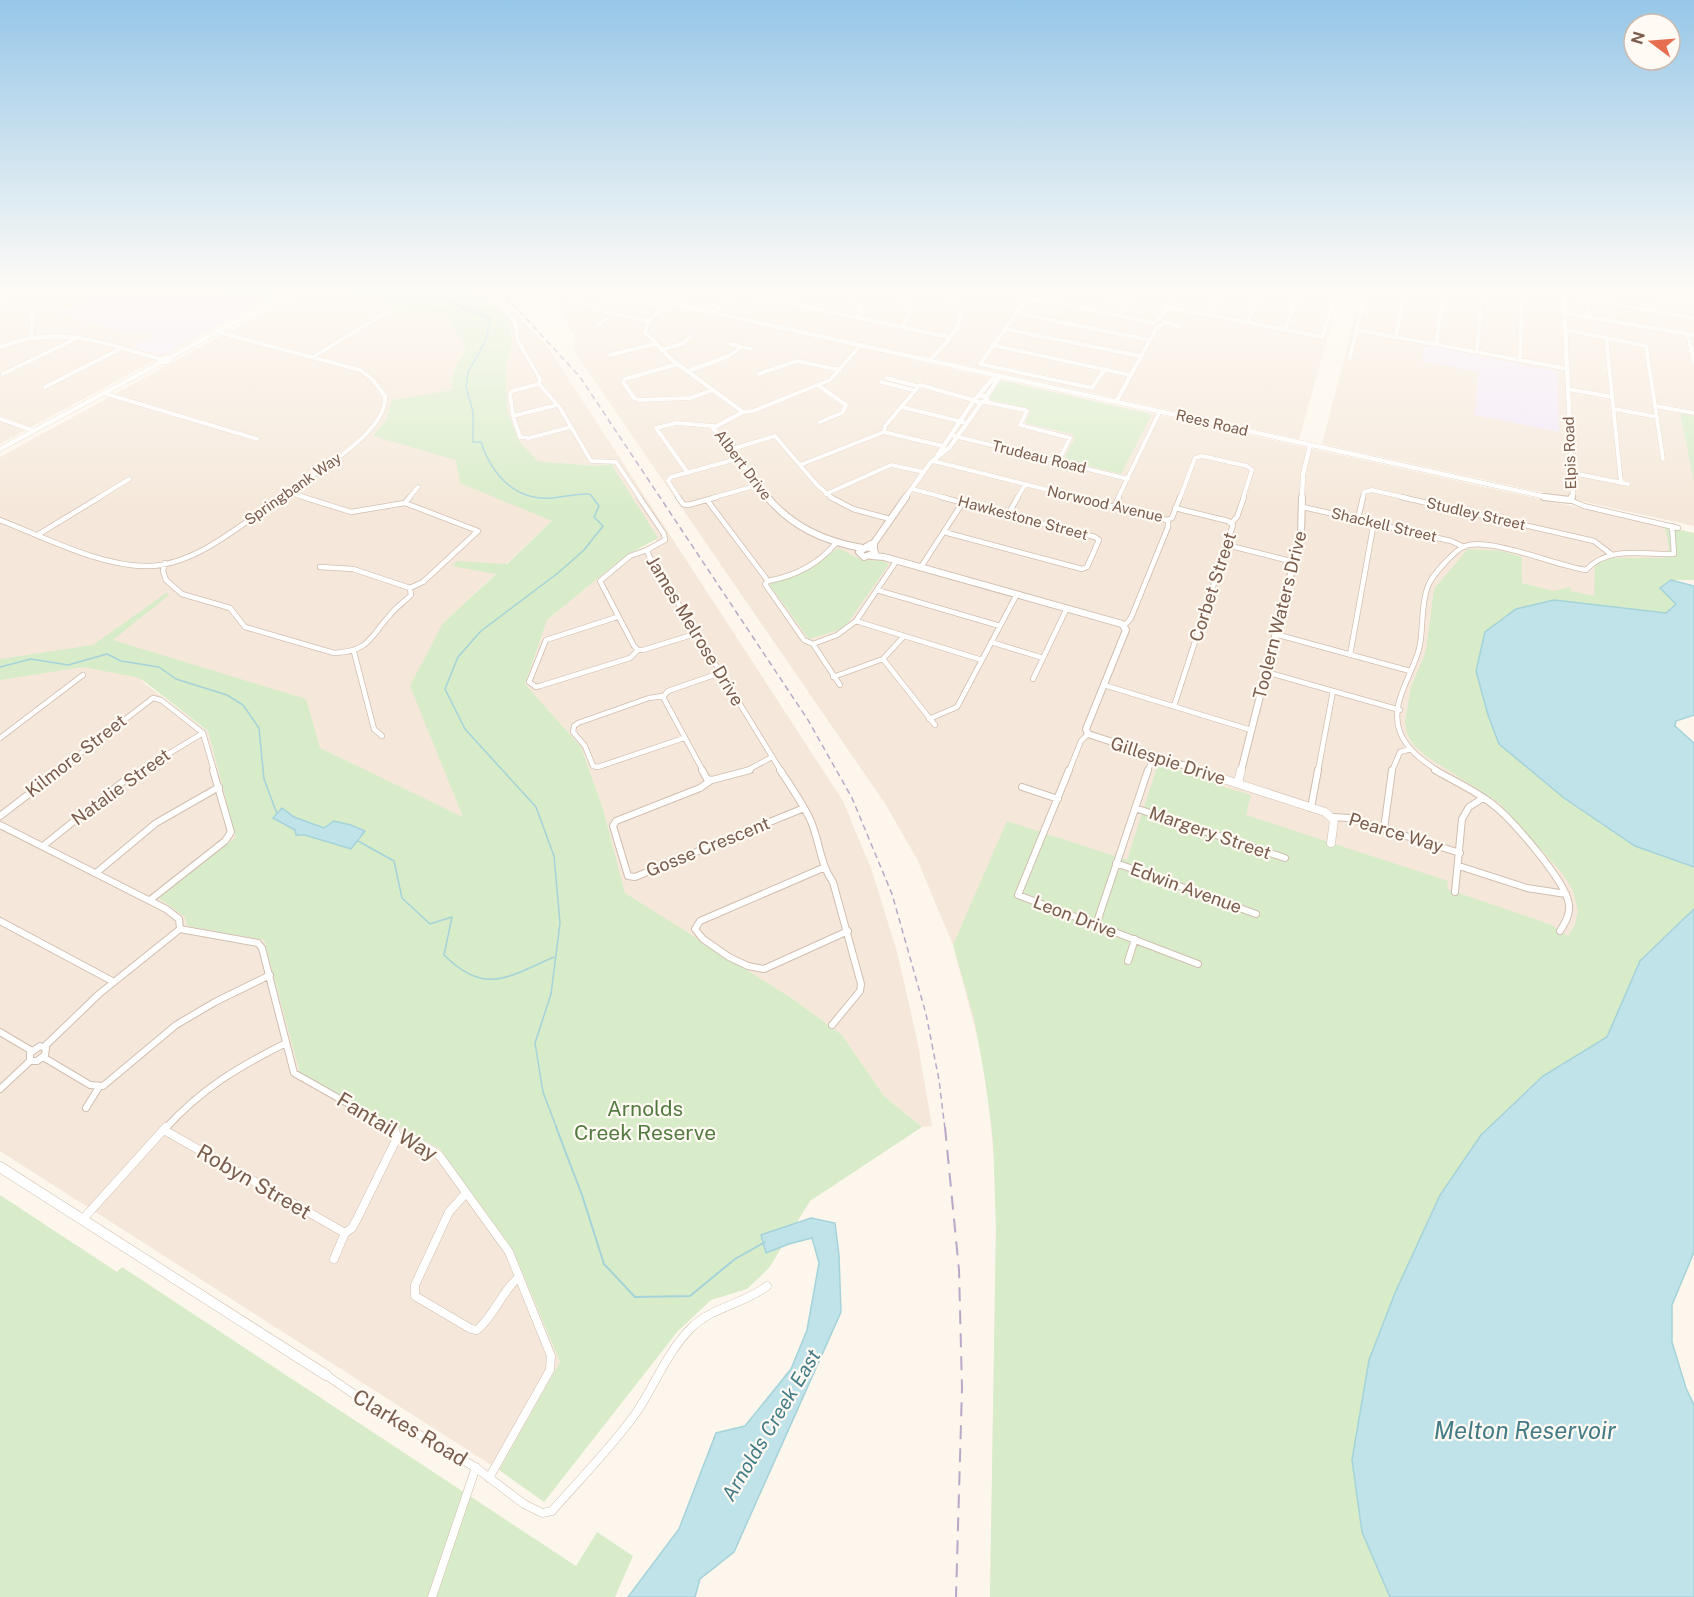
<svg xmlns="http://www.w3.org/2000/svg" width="1694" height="1597" font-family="'Public Sans',sans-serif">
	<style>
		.residential { fill: #f5e8da }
		.education { fill: #f3e8fa }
		.green { fill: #d8ecc9 }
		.water { fill: #bfe3e8; stroke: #a5d3da; stroke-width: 1.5 }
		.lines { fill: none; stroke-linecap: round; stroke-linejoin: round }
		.stream-far1 { stroke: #a5d3da; stroke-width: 1.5 }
		.stream { stroke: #a5d3da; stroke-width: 2 }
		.minor-far3-casing { stroke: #d1beb0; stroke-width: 4.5 }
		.minor-far2-casing { stroke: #d1beb0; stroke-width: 6 }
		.minor-far1-casing { stroke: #d1beb0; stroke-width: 8 }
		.minor-casing { stroke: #d1beb0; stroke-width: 9 }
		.tertiary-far3-casing { stroke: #d1beb0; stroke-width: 5 }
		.tertiary-far2-casing { stroke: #d1beb0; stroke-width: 8 }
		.tertiary-far1-casing { stroke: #d1beb0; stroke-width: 9 }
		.tertiary-casing { stroke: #d1beb0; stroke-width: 11 }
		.minor-far3 { stroke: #fff; stroke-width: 4 }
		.minor-far2 { stroke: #fff; stroke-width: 4.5 }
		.minor-far1 { stroke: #fff; stroke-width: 6 }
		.minor { stroke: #fff; stroke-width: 8 }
		.tertiary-far3 { stroke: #fff; stroke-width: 4.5 }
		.tertiary-far2 { stroke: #fff; stroke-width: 6 }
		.tertiary-far1 { stroke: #fff; stroke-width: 8 }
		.tertiary { stroke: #fff; stroke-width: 10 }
		.rail-far1 { stroke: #b9a8c9; stroke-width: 1.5; stroke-dasharray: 6 4; stroke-linecap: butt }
		.rail { stroke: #b9a8c9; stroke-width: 2; stroke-dasharray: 14 9; stroke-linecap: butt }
		.labels { text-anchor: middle; stroke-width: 4.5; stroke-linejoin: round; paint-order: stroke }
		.far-street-label { font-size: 15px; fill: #7a5c4d; stroke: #fffaf3 }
		.street-label { font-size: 18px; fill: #7a5c4d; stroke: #fffaf3 }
		.water-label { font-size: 20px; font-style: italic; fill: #437c86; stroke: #fffaf3 }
		.near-park-label { font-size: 21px; fill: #537a41; stroke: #fffaf3 }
		.near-street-label { font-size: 21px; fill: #7a5c4d; stroke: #fffaf3 }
		.near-water-label { font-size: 24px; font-style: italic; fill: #437c86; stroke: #fffaf3 }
	</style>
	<rect width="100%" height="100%" fill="#fdf6ec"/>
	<!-- residential -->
	<path class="residential" d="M0,289H287L0,444Z
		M307,289H492L547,346L843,801L872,871L897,952L917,1039L932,1126L922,1127L884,1096L842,1035L793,999L625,894L603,809L581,747L525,684L547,620L624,557L656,541L607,464L596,466L538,461L519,441L507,411L506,362L512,343L510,321L490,303L453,372L450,424L553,520L443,623L464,818L320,748L140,680L208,731L300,1072L440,1149L513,1250L560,1362L499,1470L0,1151V457Z
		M564,289L669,311L695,289H1341L1299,439L920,355L915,361L1694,533V580H1671L1660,588L1635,846L1694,867V909L1640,961L1362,1532L1390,1597H990L996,1228L995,1173L989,1104L980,1047L953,945L917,859L886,805L574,351V334L551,299Z
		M1362,289H1694V526L1322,444Z"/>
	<!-- education -->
	<path class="education" d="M108,289H174L266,300L161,355L132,347L155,335L142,331L135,335L57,313Z
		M622,289H684L671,300Z
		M1424,345L1557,371L1559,432L1475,415L1478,372L1422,361Z"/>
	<!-- green -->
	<path class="green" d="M174,289H287L266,300Z
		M329,289H471L499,309L510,321L512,343L506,362L507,411L519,441L538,461L596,466L611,464L658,538L624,557L547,620L525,684L581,747L603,809L625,893L793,999L842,1035L884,1096L922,1127L810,1201L769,1268L747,1289L711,1300L678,1331L544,1502L499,1470L560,1362L513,1250L440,1149L300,1073L264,940L188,926L185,917L159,898L236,837L208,731L140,678L83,667L0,680V659L93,645L166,593L169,595L113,640L306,699L320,748L463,817L410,686L443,623L496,574L452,566L457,561L507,564L552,521L460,483L456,460L373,436L387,419L392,400L452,390L453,372L466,348L446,314C426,311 406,308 387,308L390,299L353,295Z
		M1004,381L1149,414L1151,416L1121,474L1065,460L1064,459L1075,438L1072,434L1025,423L1031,412L1028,408L991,400L990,398L1000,382Z
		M1680,413L1694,416V482Z
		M1662,526L1694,533V580H1671L1660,588L1676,604L1666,613L1634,610L1476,671L1488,715L1499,744L1564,798L1635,846L1694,867V909L1640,961L1607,1037L1543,1076L1362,1532L1390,1597H990L996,1228L993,1139L985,1079L974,1018L953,945L1007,821L1127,860L1158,764L1220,783L1224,787L1251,795L1246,815L1448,881L1447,889L1552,925L1568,936L1575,925L1578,910L1573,890L1563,874L1499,803L1426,756L1414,745L1407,734L1405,722L1411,687L1426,651L1434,589L1468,549L1501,551L1522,557V583L1554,591L1571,587V591L1594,596L1595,566L1605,560L1614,558H1663L1659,553L1669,550L1666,530Z
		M838,548C846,551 852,556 860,559C870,562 880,558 889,564L847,624L838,630L809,639L769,584L812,568Z
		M0,1195L117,1272L122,1267L576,1566L597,1532L633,1556L615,1597H0Z"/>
	<!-- water -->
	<path class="water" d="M1671,580L1694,586V715L1676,721L1675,726L1694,743V867L1635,846L1564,798L1499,744L1488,715L1476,671L1485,632L1516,609L1554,600L1666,613L1676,604L1660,588Z
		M282,808L294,817L324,828L334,821L351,825L365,831L351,849L305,835H296L295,830L273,818Z
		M1694,909V1252L1672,1305V1342L1686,1388L1694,1405V1597H1390L1362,1532L1352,1460L1369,1360L1395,1293L1440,1195L1481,1135L1543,1076L1607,1037L1640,961Z
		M811,1218L835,1223L839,1255L841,1312L734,1552L700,1579L695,1597H628L679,1529L716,1433L745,1426L791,1369L807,1330L819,1263L812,1238L789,1244L766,1253L761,1235Z"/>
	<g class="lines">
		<!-- stream-far1 -->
		<path class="stream-far1" d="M429,289L443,299L490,319L486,340L468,372L466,387L473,412V442H481C492,475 515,501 552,498C565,497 577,493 590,494L599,506L594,517L603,526L584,550L558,573L481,631L458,657L445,689L465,729L536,807L554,856L560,923L551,994L535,1043L543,1092L557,1129
			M0,667L31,659L68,665L107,654L121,661L159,667L176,679L227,695L243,705L259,728L264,779L277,814
			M358,841L394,861L402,898L430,924L452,917L444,955C485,996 508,977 554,957"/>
		<!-- stream -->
		<path class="stream" d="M556,1127L582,1195L604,1264L635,1297L690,1296L735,1259L765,1242"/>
		<defs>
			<path id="minor-far3" d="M478,289L505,309L515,322L518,341L540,379L539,384L560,408L591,461L616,462L640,498
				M845,289L862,310L856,317
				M894,289L911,311L902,327
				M997,289L1023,298
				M1076,289L1131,300
				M1455,289L1482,294
				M1610,289V303
				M1653,289L1656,296L1694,303
				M15,292L82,290
				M738,292L948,337
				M1569,292L1618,305L1694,318
				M1024.5 298a3.5 3.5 0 1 1 7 0a3.5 3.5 0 1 1-7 0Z
				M1588,296L1589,317
				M0,300L17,290
				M1030,300L1023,304L980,364L1092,388L1105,369
				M1031,300H1043L1154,323
				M576,302L602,311L648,321
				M1167,307L1322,337L1338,289
				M714,312L740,290
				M1016,313L1149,340
				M1208,315L1220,289
				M1121,316L1133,295L1131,289
				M1164,322L1181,327
				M1247,323L1261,289
				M597,326L613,314
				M1005,329L1140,356
				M1285,330L1299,289
				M1357,330L1568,369
				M1566,330L1646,346L1663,459
				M217,332L360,370L372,379L385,396C389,433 307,478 279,498
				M1688,334L1694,362
				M31,337L32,313
				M1396,337L1405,289
				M1606,337L1621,483
				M730,344L751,349
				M992,345L1130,375
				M1436,345L1444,289
				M0,347C61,324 101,343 160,359
				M661,350L684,343L691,336
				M1477,352L1482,289
				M610,355L655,344
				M313,357L389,311
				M1350,358L1366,289
				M1520,360L1522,289
				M678,364L625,379L623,382L634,398L639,400L690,398L713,390
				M688,371L729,356L741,347
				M3,374L79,337
				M759,374L797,361L840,370
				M886,378L917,386
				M881,382L913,390
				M539,384L512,391L510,394L513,416L520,437L529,438L571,427
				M819,386L846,405L842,413L820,422
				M45,387L120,349
				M1568,389L1612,397
				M103,393L257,439
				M985,402L1025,410L1027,411L1020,425L1070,438L1058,462
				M1655,406L1694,413
				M901,407L963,422
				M1614,409L1657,417
				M743,412L753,411L830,380L861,345
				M513,416L557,405
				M0,419L34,431
				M884,432L885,426L920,385L973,400
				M950,435L1128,479
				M729,450L775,436L817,485L832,498
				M933,461L1080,498
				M800,465L884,432L943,446
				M688,473L656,428L676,423L713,426
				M1572,473L1628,484
				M912,489L947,498
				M288,492L307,498
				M826,494L891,465L924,472
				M98,498L129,479
				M409,498L418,487
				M679,498L668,481L671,477L737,459
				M712,498L758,485
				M1017,498L1025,485
				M1118,498L1160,411
				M1180,498L1195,458L1202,456L1247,466L1252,470L1243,498
				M1363,498L1364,492L1372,490L1407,498"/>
			<path id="minor-far2" d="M639,497L664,534L665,540L647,550L649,556L781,771
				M678,497L683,504L688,505L717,497
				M830,497L853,509L890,519
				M941,497L1095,537L1099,540L1087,567L1082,569L944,532
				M1074,497L1167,520L1172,518L1180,497
				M1401,497L1594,541L1611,554
				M707,500L768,581
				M1570,500L1584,506L1678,528
				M405,503L410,497
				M1114,507L1119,497
				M1303,507L1451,541L1464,547
				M1008,514L1018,497
				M1358,519L1363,497
				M0,520C44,537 101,567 149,566C167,566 185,559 201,551C230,536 255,515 281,497
				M1232,522L1237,517L1244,497
				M39,534L100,497
				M1227,545L1294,562
				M647,550L630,556L600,581L634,646L638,650H643L695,634
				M165,563L163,571L166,580L182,594L230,608L245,627L334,653C370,651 369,638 390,615C396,607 404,602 411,595L410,588L423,582L478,531L405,503L351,512L303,497
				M320,567L353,569L410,588
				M921,567L963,502
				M768,581L765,584L804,640L813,644
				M768,581C795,576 818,565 836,543
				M877,590L1000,626
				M617,617L546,640L529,682L536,687L540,686L630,658L638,650
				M856,621L982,660
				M1124,626L1131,618L1168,527V520
				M1275,634L1410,671
				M991,642L1043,658
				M354,652L374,729L382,736
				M1350,655L1374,522
				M883,659L935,725
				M1266,672L1400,710
				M833,677L883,659L904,636
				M1033,679L1067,608
				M840,685L813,644L837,635L856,621L897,560
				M1104,685L1251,730
				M663,696L649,698L578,723L574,726L573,732L585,746L593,766L598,767L684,738
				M1174,706L1233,525L1228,521L1175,508
				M929,719L957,707L1017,594
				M0,738L83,675
				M58,771L153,698L161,700L203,733L214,771
				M140,771L203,733
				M703,771L663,697L668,691L720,673
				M746,771L772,757
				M1069,771L1081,741L1088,734
				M1148,771L1153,756
				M1318,771L1333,691
				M1392,771L1400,752L1411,749
				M1438,771C1423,761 1407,750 1400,732C1389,704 1412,676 1419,649C1424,629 1420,606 1428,586C1432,575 1455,550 1465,546C1490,537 1557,566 1586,570C1609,545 1643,555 1674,554L1672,526"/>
			<path id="minor-far1" d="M702,770L707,779L712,780L750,770
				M780,770C790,785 801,801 809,817C820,839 819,863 833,882L861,984L860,991L832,1025
				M1069,770L1018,895L1198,964
				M1435,770C1454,781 1474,790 1491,803C1511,818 1567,882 1569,905C1570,915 1565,923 1560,931
				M710,781L700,788L616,821L613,826L628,876L635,877L804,808
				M1022,787L1058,799
				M1135,808L1285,858
				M1311,808L1318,770
				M0,816L60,770
				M1333,817L1349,818L1460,853
				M0,825L166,909L179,919L180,929L258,943L262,948L294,1073L393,1129
				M1384,829L1392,770
				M43,846L125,780L142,770
				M1116,863L1256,914
				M1459,866L1527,888L1566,894
				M823,868L700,921L695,929L703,939L729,957L748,966L764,969L848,931
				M96,873L156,823L219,787
				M1455,892L1462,819L1469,807L1483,798
				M150,900L225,841L231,832L213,770
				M0,921L114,982
				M1096,925L1148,770
				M1128,961L1135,939
				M0,1032L32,1051
				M40,1046L46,1048L45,1055L37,1061H30V1053Z
				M44,1047L99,994L180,929
				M43,1057L90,1085L103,1086L176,1025L215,1002L270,975
				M0,1089L30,1061
				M86,1108L99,1087
				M165,1129C201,1089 238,1067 286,1043"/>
			<path id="minor" d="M390,1127L395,1130L397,1138L413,1139L439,1155L509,1252L551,1356L550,1370L489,1478
				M164,1130L345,1233
				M466,1193L449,1212L415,1285V1296L471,1329L477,1330C495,1315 501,1292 519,1277
				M83,1219L166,1127
				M334,1259L345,1233L352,1228L357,1219L397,1138
				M326,1375L380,1412L475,1467L524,1504L542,1513L552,1511C580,1479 611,1448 636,1413C655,1385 667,1352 691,1328C712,1307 744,1304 767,1286
				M432,1597L476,1467"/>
			<path id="tertiary-far3" d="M608,289L666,302
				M1545,289L1560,293
				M1560,290L1570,293L1559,292Z
				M1561,293L1564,302L1573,495L1571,498
				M673,301L688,289
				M674,304L1551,498
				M668,305L648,321L645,332L672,360L743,412L713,428L769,498
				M1564,313L1694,335
				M1156,320L1162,317L1177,289
				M164,358L171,359L167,362H159Z
				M169,358L295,289
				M930,361C940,348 966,326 960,307C957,300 949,294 944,289
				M980,395L986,397L987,400L980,403L973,400Z
				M978,396L996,375
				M986,397L998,379L996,375
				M1116,402L1156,329L1161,325
				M0,449L160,363
				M937,456L974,400
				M905,498L930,463L950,447L982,402
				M1302,498L1303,475L1310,445"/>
			<path id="tertiary-far2" d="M767,497C793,527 823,541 862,548
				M1544,497L1570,500L1572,497
				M866,547L874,549L875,553L864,557L859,552L871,544
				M874,549V543L906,497
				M872,556L884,557L1122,624L1126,630L1086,729L1088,734L1201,771
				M1241,771L1301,534L1302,497"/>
			<path id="tertiary-far1" d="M1196,770L1325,812L1334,820L1331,843
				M1238,783L1241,770"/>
			<path id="tertiary" d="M0,1167L326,1375"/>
		</defs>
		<!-- minor-far3 casing -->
		<use href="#minor-far3" class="minor-far3-casing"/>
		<!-- minor-far2 casing -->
		<use href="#minor-far2" class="minor-far2-casing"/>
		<!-- minor-far1 casing -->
		<use href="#minor-far1" class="minor-far1-casing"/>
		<!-- minor casing -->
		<use href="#minor" class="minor-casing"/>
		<!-- tertiary-far3 casing -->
		<use href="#tertiary-far3" class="tertiary-far3-casing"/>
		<!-- tertiary-far2 casing -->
		<use href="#tertiary-far2" class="tertiary-far2-casing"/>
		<!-- tertiary-far1 casing -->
		<use href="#tertiary-far1" class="tertiary-far1-casing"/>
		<!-- tertiary casing -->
		<use href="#tertiary" class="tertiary-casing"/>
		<!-- minor-far3 -->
		<use href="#minor-far3" class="minor-far3"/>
		<!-- minor-far2 -->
		<use href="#minor-far2" class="minor-far2"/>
		<!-- minor-far1 -->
		<use href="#minor-far1" class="minor-far1"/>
		<!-- minor -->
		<use href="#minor" class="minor"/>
		<!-- tertiary-far3 -->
		<use href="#tertiary-far3" class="tertiary-far3"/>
		<!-- tertiary-far2 -->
		<use href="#tertiary-far2" class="tertiary-far2"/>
		<!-- tertiary-far1 -->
		<use href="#tertiary-far1" class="tertiary-far1"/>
		<!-- tertiary -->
		<use href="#tertiary" class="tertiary"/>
		<!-- rail-far1 -->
		<path class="rail-far1" d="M499,289L580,377L808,720L852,798L892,894L926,1014L939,1080L945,1129"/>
		<!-- rail -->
		<path class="rail" d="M945,1127L959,1270L962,1388L956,1597"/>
	</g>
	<!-- sky -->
	<linearGradient id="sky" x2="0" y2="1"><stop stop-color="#97c7e8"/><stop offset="0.56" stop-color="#fefbf6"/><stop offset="1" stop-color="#fefbf6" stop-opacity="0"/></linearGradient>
	<rect width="1694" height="513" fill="url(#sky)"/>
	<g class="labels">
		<!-- far-street labels -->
		<g class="far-street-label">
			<text transform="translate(1212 423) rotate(13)" y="5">Rees Road</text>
			<text transform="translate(1570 453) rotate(-92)" y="5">Elpis Road</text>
			<text transform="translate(1039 457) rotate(14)" y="5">Trudeau Road</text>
			<text transform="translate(743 465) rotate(53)" y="5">Albert Drive</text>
			<text transform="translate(293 489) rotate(-35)" y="5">Springbank Way</text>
			<text transform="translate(1105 504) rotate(13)" y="5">Norwood Avenue</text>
			<text transform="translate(1476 514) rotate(13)" y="5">Studley Street</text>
			<text transform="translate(1023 518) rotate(15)" y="5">Hawkestone Street</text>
			<text transform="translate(1384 525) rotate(13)" y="5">Shackell Street</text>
		</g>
		<!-- street labels -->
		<g class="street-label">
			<text transform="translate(1213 587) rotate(-72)" y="6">Corbet Street</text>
			<text transform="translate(1280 615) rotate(-76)" y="6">Toolern Waters Drive</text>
			<text transform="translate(695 631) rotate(59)" y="6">James Melrose Drive</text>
			<text transform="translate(76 756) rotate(-38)" y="6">Kilmore Street</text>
			<text transform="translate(1168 761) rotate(18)" y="6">Gillespie Drive</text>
			<text transform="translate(121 787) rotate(-36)" y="6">Natalie Street</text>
			<text transform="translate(1210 833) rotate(19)" y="6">Margery Street</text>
			<text transform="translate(1396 833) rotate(17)" y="6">Pearce Way</text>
			<text transform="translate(708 847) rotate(-22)" y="6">Gosse Crescent</text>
			<text transform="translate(1186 888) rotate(20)" y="6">Edwin Avenue</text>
			<text transform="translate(1075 917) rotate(21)" y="6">Leon Drive</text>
		</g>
		<!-- water labels -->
		<g class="water-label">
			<text transform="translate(771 1425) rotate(-59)" y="7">Arnolds Creek East</text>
		</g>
		<!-- near-park labels -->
		<g class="near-park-label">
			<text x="645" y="1116">Arnolds<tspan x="645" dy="24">Creek Reserve</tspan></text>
		</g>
		<!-- near-street labels -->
		<g class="near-street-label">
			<text transform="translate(387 1127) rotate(31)" y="7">Fantail Way</text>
			<text transform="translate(254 1182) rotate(30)" y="7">Robyn Street</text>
			<text transform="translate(410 1428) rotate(31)" y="7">Clarkes Road</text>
		</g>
		<!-- near-water labels -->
		<g class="near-water-label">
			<text x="1525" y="1439">Melton Reservoir</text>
		</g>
	</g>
	<!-- north arrow -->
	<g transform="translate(1652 42) rotate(286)"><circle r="28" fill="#fffaf3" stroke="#cabbb1" stroke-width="1.5"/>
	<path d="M0-4.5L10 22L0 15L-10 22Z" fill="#e76f51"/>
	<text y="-9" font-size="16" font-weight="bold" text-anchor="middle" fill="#7a5c4d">N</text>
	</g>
</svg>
